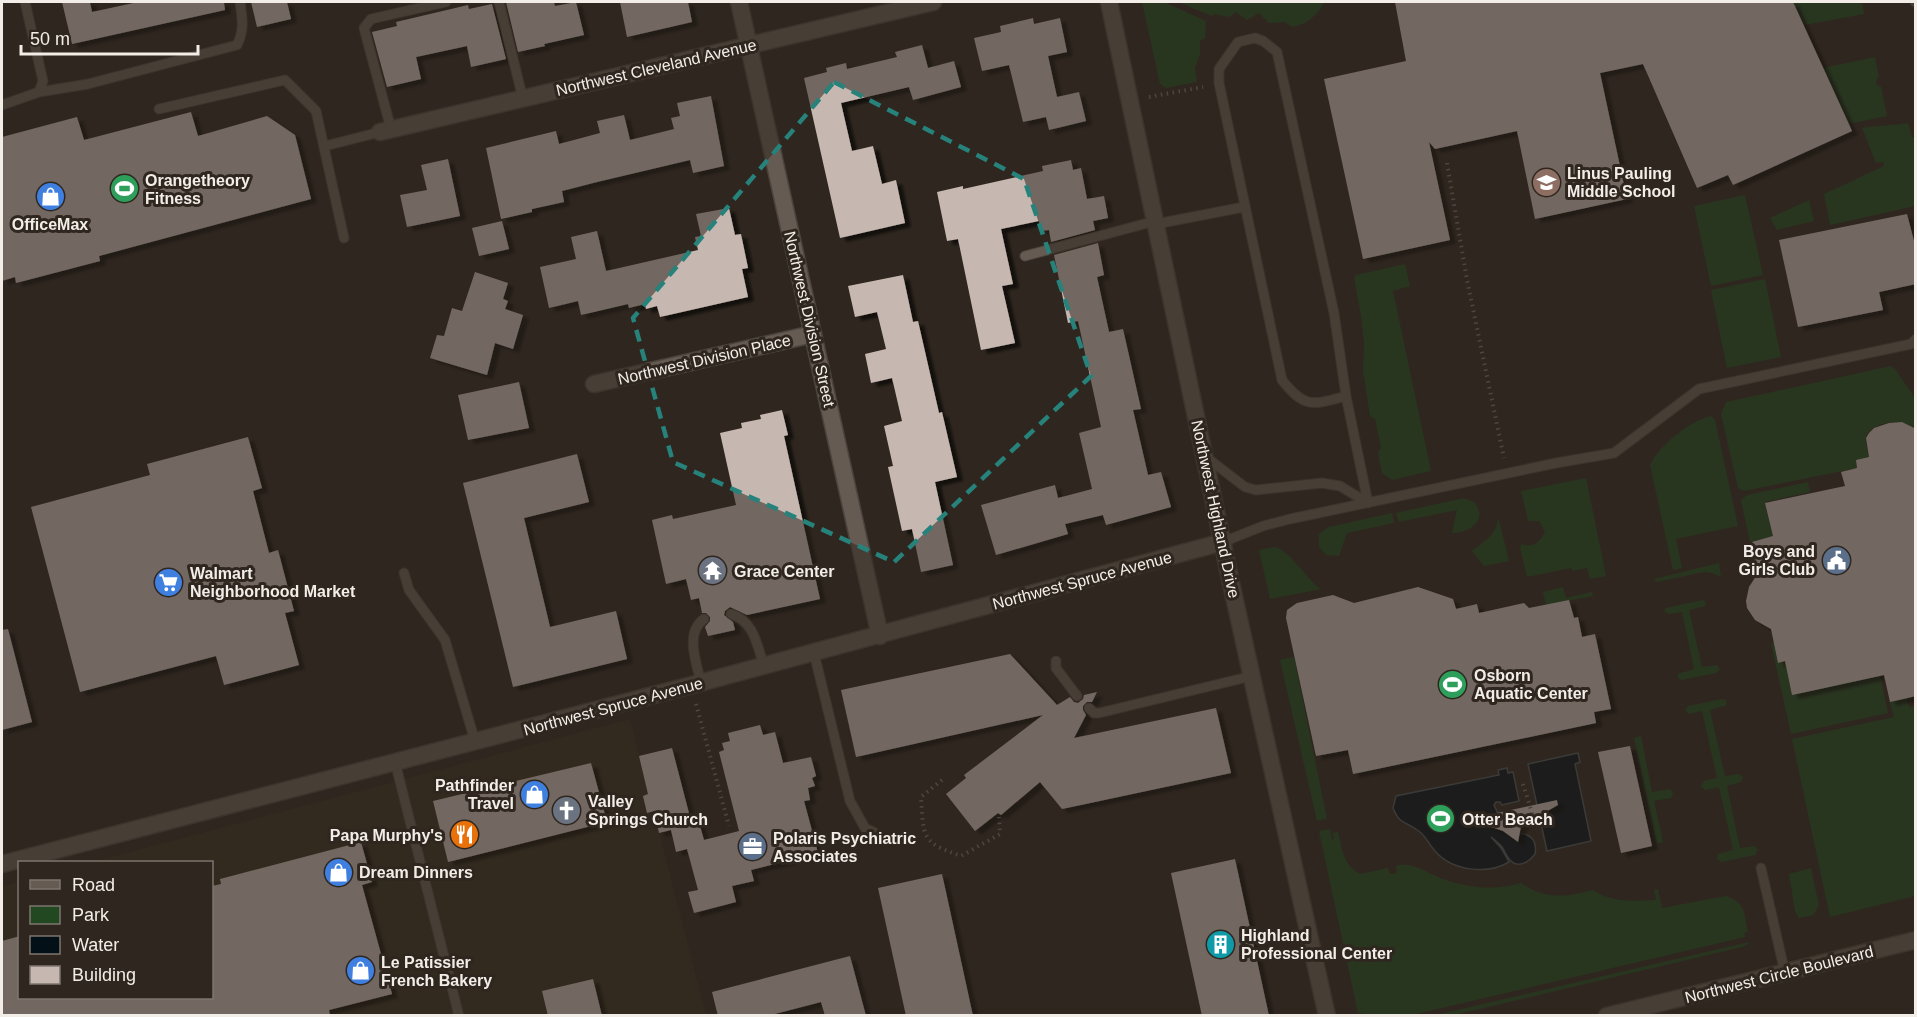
<svg xmlns="http://www.w3.org/2000/svg" width="1917" height="1017" font-family="Arial,sans-serif">
	<style>
		.commercial { fill: #362f1e }
		.green { fill: #214821 }
		.water { fill: #031018; stroke: #4b5256; stroke-width: 1.5 }
		.building { fill: #c6b8b1; filter: url(#shadow) }
		.lines { fill: none; stroke-linecap: round; stroke-linejoin: round }
		.service-casing { stroke: #4c443e; stroke-width: 11 }
		.minor-casing { stroke: #4c443e; stroke-width: 19 }
		.tertiary-casing { stroke: #4c443e; stroke-width: 19 }
		.secondary-casing { stroke: #4c443e; stroke-width: 19 }
		.path { stroke: #746c66; stroke-width: 4; stroke-dasharray: 1.5 4.5; stroke-linecap: butt }
		.service { stroke: #655b52; stroke-width: 9 }
		.minor { stroke: #655b52; stroke-width: 16 }
		.tertiary { stroke: #655b52; stroke-width: 16 }
		.secondary { stroke: #655b52; stroke-width: 16 }
		.marked { fill: none; stroke: #26827a; stroke-width: 4.5; stroke-dasharray: 12 8; stroke-linejoin: round }
		.labels { text-anchor: middle; stroke-width: 6; stroke-linejoin: round; paint-order: stroke }
		.street-label { font-size: 16px; fill: #f3ede8; stroke: #2f271f }
		.poi-label { font-size: 16px; font-weight: bold; fill: #f3ede8; stroke: #2f271f; text-anchor: start }
	</style>
	<defs>
		<filter id="shadow"><feDropShadow dx="6" dy="4" stdDeviation="1.5" flood-color="#0009"/></filter>
	</defs>
	<rect width="100%" height="100%" fill="#2f271f"/>
	<!-- commercial -->
	<path class="commercial" d="M630,719L706,1015L2,1016V886L19,882L20,998H212V862H92Z"/>
	<!-- green -->
	<path class="green" d="M1142,2H1164L1206,21L1205,38L1200,41V54L1195,68L1197,82L1166,88L1160,84Z
		M1178,2H1324C1318,15 1307,24 1293,27L1284,22L1269,23L1259,13L1247,20L1236,12L1229,17L1214,14L1212,16Z
		M1793,2H1862L1864,14L1804,25Z
		M1875,57L1879,77L1876,80L1877,85L1881,87L1887,116L1849,124L1823,68Z
		M1908,123L1912,137H1915V206L1830,225L1824,194L1884,166L1883,162L1876,163L1862,128C1879,125 1892,126 1908,123Z
		M1745,195L1763,275L1711,286L1694,206Z
		M1809,200L1814,221L1777,230L1770,218Z
		M1405,264L1410,286L1393,291L1431,471L1392,480L1382,473L1378,453L1381,448L1375,419L1370,416L1363,371L1364,343L1361,315L1354,278L1356,275Z
		M1765,279L1781,357L1727,368L1711,290Z
		M1891,366L1895,369L1915,398V434C1910,415 1871,421 1866,437C1865,443 1868,451 1869,457L1856,460L1857,468L1744,491L1738,488L1721,414L1726,402Z
		M1711,416L1715,420L1738,526L1676,539L1682,568L1673,570L1650,465C1661,444 1688,422 1711,416Z
		M1586,478L1606,576L1590,579L1587,568L1573,571L1571,568L1527,577L1520,548L1522,544C1533,549 1542,540 1545,531L1539,521H1528L1521,491Z
		M1808,482L1810,492L1765,502L1773,536L1752,542L1760,579L1758,580L1741,500L1747,495Z
		M1464,498L1474,502C1489,519 1470,533 1452,533L1457,510L1399,522L1396,513Z
		M1392,513L1394,523L1347,533L1339,556L1326,555L1319,547V534L1329,527Z
		M1498,516L1509,561L1484,566L1472,551C1484,541 1498,535 1498,516Z
		M1274,547C1288,548 1307,580 1321,589L1270,599L1259,550Z
		M1719,563L1721,577L1712,573L1704,572L1657,582L1654,579Z
		M1563,587L1566,598L1592,592L1593,596L1546,605L1543,592Z
		M1703,600L1706,602L1705,606L1689,610L1702,667L1717,665L1720,669L1716,673L1682,680L1678,678V674L1694,669L1682,612L1668,614L1664,610L1666,608Z
		M1771,643H1774L1778,663L1785,661L1880,675L1888,713L1791,734Z
		M1294,657L1327,819L1317,821L1280,660Z
		M1907,698L1909,707L1916,706L1915,896L1830,917L1792,739L1894,717L1890,702Z
		M1722,699L1726,700L1727,705L1710,710L1725,776L1739,774L1743,777L1741,782L1727,786L1740,848L1755,846L1758,850L1755,855L1721,862L1717,859L1718,854L1733,850L1719,787L1705,790L1701,787L1704,781L1717,778L1702,711L1689,714L1685,710L1688,706Z
		M1641,736L1652,792L1670,789L1673,793L1671,798L1654,801L1663,842L1657,844L1634,738Z
		M1330,829L1332,840L1334,839L1332,833L1338,832C1342,849 1343,865 1360,874L1388,868L1390,874L1397,873L1396,866C1413,861 1426,873 1443,879C1468,888 1496,891 1521,883C1545,900 1566,897 1593,890C1613,903 1633,901 1656,900L1654,890L1658,889L1662,908L1726,896C1746,903 1744,913 1748,932L1744,933L1745,937L1412,1015H1364L1361,1013H1358L1319,831Z
		M1811,868L1819,906L1813,915L1799,918L1795,911L1789,874Z
		M1749,942L1748,944L1742,947L1454,1015H1436Z"/>
	<!-- water -->
	<path class="water" d="M1578,753L1580,762L1575,764L1591,841L1547,851L1528,764Z
		M1507,768L1508,773L1513,772L1519,801L1502,805L1500,802H1496L1494,805L1498,814L1512,834C1527,831 1538,838 1535,854C1529,862 1518,869 1510,860C1506,856 1505,851 1502,847C1499,843 1495,840 1491,837L1501,848L1509,862C1487,875 1452,871 1435,851C1429,844 1426,837 1420,832C1407,821 1400,826 1393,808L1396,796L1499,775L1498,770Z"/>
	<!-- building -->
	<path class="building" d="M62,2H90L92,12L138,2H224L225,10L72,44Z
		M251,2H287L291,19L257,27Z
		M506,2H554L555,6L576,2L584,35L544,44L545,46L518,52Z
		M620,2H688L692,22L627,37Z
		M1395,2H1793L1852,131L1733,185L1728,175L1697,188L1643,64L1600,73L1627,199L1535,219L1517,131L1435,149L1429,142L1450,240L1363,259L1324,79L1406,61Z
		M492,4L506,59L471,67L467,46L416,57L421,79L387,87L372,32L397,26L396,22L468,5L469,9Z
		M1033,18L1034,24L1060,18L1067,52L1048,56L1057,97L1079,92L1086,121L1049,130L1046,117L1023,122L1009,65L982,71L974,38L1001,32L1000,26Z
		M922,45L928,68L954,61L961,87L913,100L909,87L841,103L852,151L873,146L882,184L896,180L905,223L840,238L804,78L827,72L826,68L846,63L847,69L897,57L895,52Z
		M711,96L724,166L693,173L690,160L597,182L562,191L564,202L532,209V212L501,219L486,148L556,131L559,144L600,133L597,121L624,115L630,140L674,129L671,118L680,116L677,103Z
		M191,112L198,136L267,116L295,135L311,199L99,256L100,261L16,283L15,277L2,281V137L77,117L84,140Z
		M448,159L460,216L407,227L400,195L427,190L421,165Z
		M1071,160L1073,170L1081,168L1087,199L1104,196L1108,218L1093,221L1095,230L1051,242L1049,230L1041,231L1039,221L1001,229L1013,284L1002,286L1015,343L981,350L958,239L947,241L937,192L963,186V189L1043,171L1042,166Z
		M729,208L735,235L741,234L748,268L742,269L748,297L660,317L657,306L646,309L645,304L629,308L628,304L581,315L578,301L549,308L540,267L576,259L571,237L597,231L606,271L698,250L695,237L701,236L696,214Z
		M1907,214L1916,249V284L1879,292L1883,310L1798,327L1779,240Z
		M502,221L509,249L479,256L472,228Z
		M1098,243L1104,275L1097,277L1109,332L1123,329L1141,409L1133,410L1148,475L1161,472L1171,507L1106,525L1103,515L1065,524L1068,534L996,555L981,505L1055,485L1058,498L1092,489L1079,433L1101,427L1078,321L1068,323L1054,255Z
		M475,272L508,283L503,299L508,301L505,309L523,315L513,349L495,343L487,375L430,358L437,335L444,336L452,308L462,311Z
		M903,275L913,322L918,321L939,413L942,412L957,477L935,482L953,565L921,572L912,529L902,531L888,467L893,466L884,426L902,421L892,378L871,383L865,354L886,349L877,312L855,317L848,286Z
		M519,382L529,428L468,440L458,395Z
		M782,410L788,435L784,436L820,599L747,615L730,607L725,611L724,615L733,622L735,630L708,636L705,627L710,621V617L706,613H702L699,598L691,600L686,579L666,584L652,520L672,515L673,519L736,505L720,433L742,428L741,423L761,419L760,415Z
		M1902,422L1914,428L1916,434V696L1890,702L1884,675L1792,695L1785,661L1778,663L1771,629L1755,620L1747,608L1746,601L1749,587L1758,573L1752,542L1773,536L1765,503L1845,486L1841,472L1857,468L1856,460L1869,457L1866,438L1869,433L1874,428L1889,423Z
		M248,437L262,488L253,491L269,553L278,550L294,611L285,613L299,665L224,685L216,656L80,692L31,507L150,475L147,464Z
		M577,454L589,502L524,518L550,627L616,611L627,659L513,687L463,483Z
		M1418,587L1453,599L1456,609L1477,604L1479,613L1524,603L1529,608L1569,600L1574,618L1578,617L1582,637L1595,634L1611,709L1594,712L1596,723L1353,774L1348,750L1316,756L1286,618L1287,610L1297,603L1333,595L1354,603Z
		M8,629L32,722L2,730V630Z
		M1010,654L1057,705L1070,697L1074,702L1078,703L1083,699L1084,695L1097,692L1092,702H1087L1083,706V710L1086,715L1074,738L1216,708L1231,773L1062,809L1040,782L1001,815L998,813L975,831L946,794L966,778L964,775L1043,715L856,757L841,690Z
		M760,725L763,735L775,732L783,763L811,757L816,776L812,778L815,786L808,788L810,800L804,801L818,853L751,870L754,881L732,886L736,902L694,913L688,892L698,890L687,849L676,852L671,830L659,833L654,811L647,813L643,796L648,794L639,756L672,748L691,821L698,819L704,840L739,831L719,752L724,750L722,743L730,741L728,733Z
		M1630,746L1652,846L1621,853L1598,752Z
		M591,763L607,822L448,862L433,801Z
		M1557,800L1558,805L1521,826L1518,842L1503,831L1469,819Z
		M361,842L372,882L362,885L392,994L329,1010L330,1016H2V941L20,936V998H212V886L221,884L220,879Z
		M1235,859L1269,1016H1202L1171,873Z
		M942,874L973,1016H906L878,888Z
		M850,956L866,1016H825L821,1002L767,1016H718L712,992Z
		M593,979L602,1016H548L542,991Z"/>
	<g class="lines">
		<defs>
			<path id="service" d="M499,2L523,99
				M1915,2H1916
				M39,92L88,84L237,45C245,29 242,18 240,2
				M2,105L39,92L43,81L25,2
				M159,109L285,80L316,111L344,238
				M391,129L364,28L371,19L446,2
				M325,146L380,132
				M1156,224L1244,207
				M1025,256L1155,221
				M1346,396C1313,405 1305,409 1282,380L1219,83V69L1238,42L1255,38L1263,41L1277,52L1334,313L1346,396L1368,503
				M1206,457L1245,487L1256,490L1322,483L1340,486L1368,503
				M1223,542L1263,526L1290,519L1556,463L1614,453L1699,389L1911,344L1916,339
				M404,573L409,590L445,640L475,741
				M731,614C754,621 757,645 764,666
				M814,653L850,801L865,828L879,835
				M1056,661V668L1077,696
				M701,683C697,664 684,633 704,619
				M1089,708L1094,713H1099L1252,676
				M395,762L459,1016
				M1761,868L1785,973"/>
			<path id="minor" d="M739,2L880,636
				M380,132L933,2
				M594,384L813,334
				M2,864L692,685L1223,542"/>
			<path id="tertiary" d="M1109,2L1229,574L1327,1016"/>
			<path id="secondary" d="M1607,1016L1916,940"/>
		</defs>
		<!-- service casing -->
		<use href="#service" class="service-casing"/>
		<!-- minor casing -->
		<use href="#minor" class="minor-casing"/>
		<!-- tertiary casing -->
		<use href="#tertiary" class="tertiary-casing"/>
		<!-- secondary casing -->
		<use href="#secondary" class="secondary-casing"/>
		<!-- path -->
		<path class="path" d="M1149,97L1203,87
			M1447,163L1467,280L1504,458
			M696,704L729,826
			M942,780L921,797C924,837 920,842 961,856L1000,834L999,817
			M1523,784L1532,813L1524,827L1519,824L1525,815"/>
		<!-- service -->
		<use href="#service" class="service"/>
		<!-- minor -->
		<use href="#minor" class="minor"/>
		<!-- tertiary -->
		<use href="#tertiary" class="tertiary"/>
		<!-- secondary -->
		<use href="#secondary" class="secondary"/>
	</g>
	<!-- marked area -->
	<path d="M0 0H1917V1017H0ZM834,82L1024,179L1091,376L894,562L673,462L633,318Z" fill="#2f271f" fill-opacity=".55" fill-rule="evenodd"/>
	<path class="marked" d="M834,82L1024,179L1091,376L894,562L673,462L633,318Z"/>
	<!-- icons -->
	<defs>
		<symbol id="school-disc" viewBox="-11 -11 22 22"><circle r="9.5" fill="#8d6e63" stroke="#2f271f"/><path d="M0-5L7-2L0 1L-7-2ZM-4 1L0 2.5L4 1V4Q0 6-4 4Z" fill="#fff"/></symbol>
		<symbol id="stadium-disc" viewBox="-11 -11 22 22"><circle r="9.5" fill="#2e9e5b" stroke="#2f271f"/><path d="M0-5a6.5 5 0 1 0 0 10a6.5 5 0 1 0 0-10ZM-3.5-1.8h7v3.6h-7Z" fill="#fff"/></symbol>
		<symbol id="shop-disc" viewBox="-11 -11 22 22"><circle r="9.5" fill="#3f7fe0" stroke="#2f271f"/><path d="M-5-2.5h2.3a2.7 3.5 0 0 1 5.4 0H5L5.5 6h-11ZM-1.5-2.5h3a1.5 2.3 0 0 0-3 0Z" fill="#fff"/></symbol>
		<symbol id="civic-disc" viewBox="-11 -11 22 22"><circle r="9.5" fill="#5c6f8a" stroke="#2f271f"/><path d="M-.6-6.5H3V-4.5H.6V-3L4-1V1h2V6H-6V1h2V-1L-.6-3ZM-1.2 2.5V6h2.4V2.5Z" fill="#fff"/></symbol>
		<symbol id="temple-disc" viewBox="-11 -11 22 22"><circle r="9.5" fill="#6b7280" stroke="#2f271f"/><path d="M0-6L5-2H3V0L6.5 2.5H4V6H1.5V3h-3V6H-4V2.5H-6.5L-3 0V-2H-5Z" fill="#fff"/></symbol>
		<symbol id="supermarket-disc" viewBox="-11 -11 22 22"><circle r="9.5" fill="#3f7fe0" stroke="#2f271f"/><path d="M-6-5.5h2.5l.6 2H6L4.5 2H-2.5L-4.4-4H-6ZM-1.5 3.2a1.3 1.3 0 1 0 .1 0ZM3 3.2a1.3 1.3 0 1 0 .1 0Z" fill="#fff"/></symbol>
		<symbol id="church-disc" viewBox="-11 -11 22 22"><circle r="9.5" fill="#6b7280" stroke="#2f271f"/><path d="M-1.2-6h2.4v3.5h3.3v2.4h-3.3V6h-2.4V-.1h-3.3v-2.4h3.3Z" fill="#fff"/></symbol>
		<symbol id="restaurant-disc" viewBox="-11 -11 22 22"><circle r="9.5" fill="#e8710a" stroke="#2f271f"/><path d="M-5-6h1v4h1v-4h1v4h1v-4h1v5L-1.5 .5V6h-2V.5L-5-1ZM5-6V6H3V1.5H1.5Q1.5-4 5-6Z" fill="#fff"/></symbol>
		<symbol id="office-disc" viewBox="-11 -11 22 22"><circle r="9.5" fill="#5c6f8a" stroke="#2f271f"/><path d="M-6-3h4V-5.5h4V-3h4V5H-6ZM-1-4.5V-3h2v-1.5ZM-6 0V1H6V0Z" fill="#fff"/></symbol>
		<symbol id="building-disc" viewBox="-11 -11 22 22"><circle r="9.5" fill="#0f9aa8" stroke="#2f271f"/><path d="M-4-6H4V6H1V3H-1V6H-4ZM-2.5-4.3h1.7v1.8h-1.7ZM.8-4.3h1.7v1.8H.8ZM-2.5-1h1.7V.8h-1.7ZM.8-1h1.7V.8H.8Z" fill="#fff"/></symbol>
	</defs>
	<g fill-rule="evenodd">
		<use href="#school-disc" x="1530" y="166" width="33" height="33"/>
		<use href="#stadium-disc" x="108" y="172" width="33" height="33"/>
		<use href="#shop-disc" x="34" y="180" width="33" height="33"/>
		<use href="#civic-disc" x="1820" y="544" width="33" height="33"/>
		<use href="#temple-disc" x="696" y="554" width="33" height="33"/>
		<use href="#supermarket-disc" x="152" y="566" width="33" height="33"/>
		<use href="#stadium-disc" x="1436" y="668" width="33" height="33"/>
		<use href="#shop-disc" x="518" y="778" width="33" height="33"/>
		<use href="#church-disc" x="550" y="794" width="33" height="33"/>
		<use href="#stadium-disc" x="1424" y="802" width="33" height="33"/>
		<use href="#restaurant-disc" x="448" y="818" width="33" height="33"/>
		<use href="#office-disc" x="736" y="830" width="33" height="33"/>
		<use href="#shop-disc" x="322" y="856" width="33" height="33"/>
		<use href="#building-disc" x="1204" y="928" width="33" height="33"/>
		<use href="#shop-disc" x="344" y="954" width="33" height="33"/>
	</g>
	<g class="labels">
		<!-- street labels -->
		<g class="street-label">
			<text transform="translate(656 67) rotate(-13)" y="6">Northwest Cleveland Avenue</text>
			<text transform="translate(810 319) rotate(77)" y="6">Northwest Division Street</text>
			<text transform="translate(704 359) rotate(-13)" y="6">Northwest Division Place</text>
			<text transform="translate(1216 509) rotate(78)" y="6">Northwest Highland Drive</text>
			<text transform="translate(1082 580) rotate(-15)" y="6">Northwest Spruce Avenue</text>
			<text transform="translate(613 706) rotate(-15)" y="6">Northwest Spruce Avenue</text>
			<text transform="translate(1779 974) rotate(-14)" y="6">Northwest Circle Boulevard</text>
		</g>
		<!-- poi labels -->
		<g class="poi-label">
			<text x="1567" y="179">Linus Pauling<tspan x="1567" dy="18">Middle School</tspan></text>
			<text x="145" y="186">Orangetheory<tspan x="145" dy="18">Fitness</tspan></text>
			<text x="50" y="230" text-anchor="middle">OfficeMax</text>
			<text x="1815" y="557" text-anchor="end">Boys and<tspan x="1815" dy="18">Girls Club</tspan></text>
			<text x="734" y="577">Grace Center</text>
			<text x="190" y="579">Walmart<tspan x="190" dy="18">Neighborhood Market</tspan></text>
			<text x="1474" y="681">Osborn<tspan x="1474" dy="18">Aquatic Center</tspan></text>
			<text x="514" y="791" text-anchor="end">Pathfinder<tspan x="514" dy="18">Travel</tspan></text>
			<text x="588" y="807">Valley<tspan x="588" dy="18">Springs Church</tspan></text>
			<text x="1462" y="825">Otter Beach</text>
			<text x="443" y="841" text-anchor="end">Papa Murphy's</text>
			<text x="773" y="844">Polaris Psychiatric<tspan x="773" dy="18">Associates</tspan></text>
			<text x="359" y="878">Dream Dinners</text>
			<text x="1241" y="941">Highland<tspan x="1241" dy="18">Professional Center</tspan></text>
			<text x="381" y="968">Le Patissier<tspan x="381" dy="18">French Bakery</tspan></text>
		</g>
	</g>
	<!-- border -->
	<rect width="1917" height="1017" fill="none" stroke="#f3ede8" stroke-width="6"/>
	<!-- legend -->
	<rect x="18" y="861" width="195" height="138" fill="#2f271f" stroke="#7d766f" stroke-width="1.5"/>
	<rect x="30" y="880" width="30" height="9" fill="#655b52" stroke="#7d766f" stroke-width="1.5"/>
	<text x="72" y="891" font-size="18" fill="#f3ede8">Road</text>
	<rect x="30" y="906" width="30" height="18" fill="#214821" stroke="#7d766f" stroke-width="1.5"/>
	<text x="72" y="921" font-size="18" fill="#f3ede8">Park</text>
	<rect x="30" y="936" width="30" height="18" fill="#031018" stroke="#7d766f" stroke-width="1.5"/>
	<text x="72" y="951" font-size="18" fill="#f3ede8">Water</text>
	<rect x="30" y="966" width="30" height="18" fill="#c6b8b1" stroke="#7d766f" stroke-width="1.5"/>
	<text x="72" y="981" font-size="18" fill="#f3ede8">Building</text>
	<!-- scale -->
	<path d="M21 45v9h177v-9" fill="none" stroke="#f3ede8" stroke-width="3"/>
	<text x="30" y="45" font-size="18" fill="#f3ede8" stroke="#2f271f" stroke-width="4.5" paint-order="stroke">50 m</text>
</svg>
